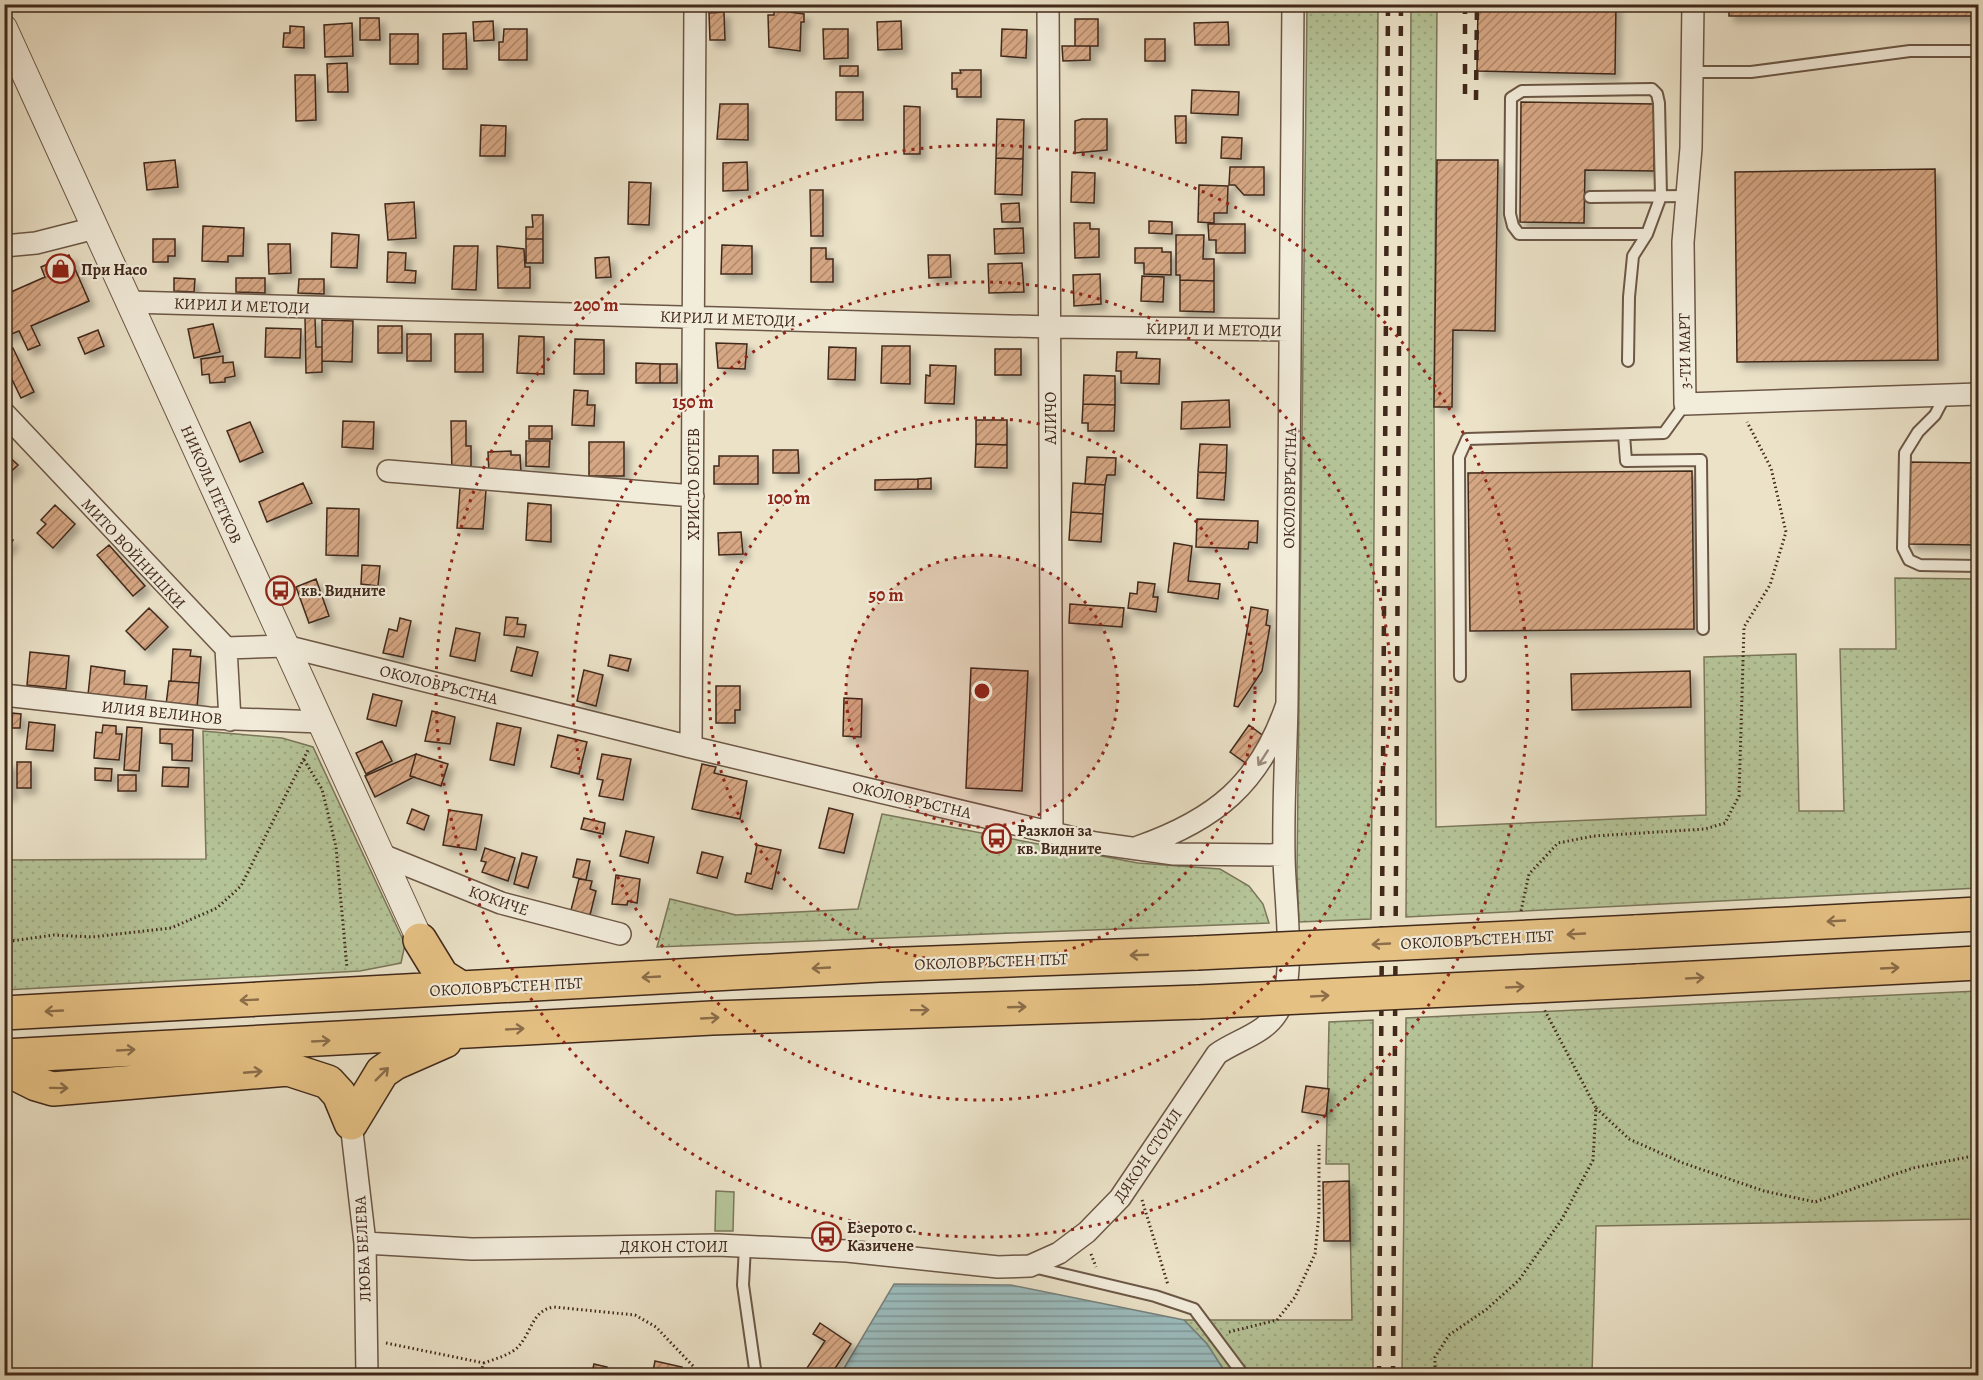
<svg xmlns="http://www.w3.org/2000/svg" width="1983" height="1380" font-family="Alegreya,serif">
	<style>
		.grass { fill: url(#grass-dots); stroke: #7b765a; stroke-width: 1.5 }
		.garden { fill: #b5c498; stroke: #7b765a; stroke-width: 1.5 }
		.water { fill: url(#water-rules); stroke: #77817d; stroke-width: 1.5 }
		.building { fill: url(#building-hatch); stroke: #41291b; stroke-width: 1.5; filter: url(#shadow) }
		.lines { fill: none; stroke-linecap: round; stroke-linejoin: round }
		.service-casing { stroke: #6c5746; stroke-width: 14 }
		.minor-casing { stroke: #6c5746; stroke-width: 24 }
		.tertiary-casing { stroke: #6c5746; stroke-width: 28 }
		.trunk-casing { stroke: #41291b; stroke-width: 36 }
		.path { stroke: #41291b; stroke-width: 3; stroke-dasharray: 1.5 3; stroke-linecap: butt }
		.service { stroke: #f2ecdb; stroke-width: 10 }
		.minor { stroke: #f2ecdb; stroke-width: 21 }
		.tertiary { stroke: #f2ecdb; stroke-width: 26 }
		.trunk { stroke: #e6c184; stroke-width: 33 }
		.rail { stroke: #41291b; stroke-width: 4.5; stroke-dasharray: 10 10; stroke-linecap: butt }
		.trunk-bridge-casing { stroke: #41291b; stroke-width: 36; stroke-linecap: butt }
		.trunk-bridge { stroke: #e6c184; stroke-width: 33 }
		.oneway { stroke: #9a8a7b }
		.oneway2 { stroke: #8b6d4a }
		.ring { fill: none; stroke: #8f2418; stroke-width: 3; stroke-dasharray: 3 6 }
		.labels { text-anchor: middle; stroke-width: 4.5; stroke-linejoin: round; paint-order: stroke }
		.poi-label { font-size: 16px; font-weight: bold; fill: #41291b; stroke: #f2ecdb; text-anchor: start }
		.street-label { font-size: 16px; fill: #41291b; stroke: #f2ecdb }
		.centre { fill: #8f2418; stroke: #f2ecdb; stroke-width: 3 }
		.ring-label { font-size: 18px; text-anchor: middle; font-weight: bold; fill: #8f2418; stroke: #f2ecdb; stroke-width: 4.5; stroke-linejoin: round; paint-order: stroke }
	</style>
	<defs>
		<pattern id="grass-dots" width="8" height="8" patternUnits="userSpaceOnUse" patternTransform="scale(1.5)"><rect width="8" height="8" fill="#b5c498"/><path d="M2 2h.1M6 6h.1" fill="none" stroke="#9da882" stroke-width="1.8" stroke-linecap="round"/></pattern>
		<pattern id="water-rules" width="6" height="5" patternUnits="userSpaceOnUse" patternTransform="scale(1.5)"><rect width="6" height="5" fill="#9bbcbe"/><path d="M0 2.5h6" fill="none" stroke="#80999a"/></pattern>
		<pattern id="building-hatch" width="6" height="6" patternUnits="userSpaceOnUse" patternTransform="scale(1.5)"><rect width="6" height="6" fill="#d6a784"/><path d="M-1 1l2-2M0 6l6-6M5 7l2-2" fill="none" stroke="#af886b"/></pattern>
		<filter id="shadow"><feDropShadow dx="5.5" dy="5.5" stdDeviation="3" flood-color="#0004"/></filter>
	</defs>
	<rect width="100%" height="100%" fill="#ebe2c8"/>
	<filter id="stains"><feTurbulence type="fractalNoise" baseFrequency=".00333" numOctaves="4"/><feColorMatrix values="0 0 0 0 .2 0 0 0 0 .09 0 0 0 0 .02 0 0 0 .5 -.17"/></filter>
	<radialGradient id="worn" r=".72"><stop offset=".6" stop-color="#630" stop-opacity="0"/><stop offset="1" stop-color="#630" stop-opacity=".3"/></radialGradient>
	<!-- grass -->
	<path class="grass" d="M1437,4L1434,407L1436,827L1706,815L1704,657L1796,654L1799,811H1844L1840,649H1896L1895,578L1978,579V888L1406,917L1411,5Z
		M1307,5H1378L1371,919L1299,922L1297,872Z
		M203,731L282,738L313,747L405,944L401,963L360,971L5,990V860L206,859Z
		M882,814L1138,863L1220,869L1249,886L1263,904L1269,923L657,947L670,899L736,915L858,909Z
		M1978,991V1219L1596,1226L1592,1375H1402L1406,1018Z
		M1373,1020V1375H1227L1207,1344L1184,1320H1352L1349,1164H1326L1329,1022Z"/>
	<!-- garden -->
	<path class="garden" d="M716,1191L734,1192L733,1231H715Z"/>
	<!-- water -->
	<path class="water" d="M894,1284L1011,1285L1184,1320L1207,1344L1227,1375H840Z"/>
	<!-- building -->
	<path class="building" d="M1478,4H1616L1615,74L1477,71Z
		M1729,4H1974V16H1729Z
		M774,10L804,14V22H801L800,51L769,47L768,15H774Z
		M724,12L725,40H710L709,13Z
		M360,18H379L380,40H360Z
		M1075,19H1098V46H1075Z
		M493,21L494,40L474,41L473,22Z
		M901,21L902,49L878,50L877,22Z
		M1228,22L1229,45H1195L1194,23Z
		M352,23L353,56L325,57L324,25Z
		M290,26L304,27V48L283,47L284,33H290Z
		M504,29H527V60H499V42H503Z
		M823,29H848V58L824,59Z
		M1002,29L1027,30L1026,58L1001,56Z
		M466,33L467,69H443V34Z
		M390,34H418V64H390Z
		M1145,39H1165V61H1145Z
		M1062,46H1090V60L1063,61Z
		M347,63L348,92H328L327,64Z
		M840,66H858V76H840Z
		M960,70H981V97H957V89H952V73H961Z
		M295,75H315L316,120L296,121Z
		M1192,90L1239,92L1238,115L1191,113Z
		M836,92H863V120H836Z
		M1521,102L1655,104L1654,171L1585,170L1584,223L1520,222Z
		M720,104H748V140L717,139Z
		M904,106L920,107V154H904Z
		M1175,116H1186V143H1176Z
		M997,119L1024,120L1023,159L996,158Z
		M1082,119H1107V150L1075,153V121Z
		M481,125L506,126L505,156H480Z
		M1222,137L1242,138L1241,159L1221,158Z
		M996,158L1023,159L1022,195L995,194Z
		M175,160L178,187L147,190L144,163Z
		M1437,160H1498L1495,331L1453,330L1452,407H1434Z
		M747,162L748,190L723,191V163Z
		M1230,167H1264V195H1244L1235,185H1229Z
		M1935,169L1938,360L1737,362L1735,172Z
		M1072,172L1095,173L1094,203L1071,202Z
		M629,182L651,183L649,225L628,224Z
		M1199,185L1228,186L1227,213H1214V223L1198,222Z
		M810,190H823V236H811Z
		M414,202L416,238L388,240L385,204Z
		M1019,203L1020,222H1002L1001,204Z
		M532,215H543V239H526V227H533Z
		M1149,221L1172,222V234L1149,233Z
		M1074,223H1090V229H1099V257L1075,258Z
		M1208,224H1245V253H1216V240H1209Z
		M203,226L244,228L243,256H228V262L202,261Z
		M1023,228L1024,253L995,254L994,229Z
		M332,233L359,235L357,268L331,267Z
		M1176,235H1204L1203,259H1214V281L1180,280V275H1176Z
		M153,239H175V256H168V262H153Z
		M526,239H543V263H526Z
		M268,244H290L291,273L269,274Z
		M722,245L752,246V274H721Z
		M454,246H478L476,290L452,289Z
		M497,246L524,249L525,267H530V288H498Z
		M811,248H826V259H833V282H811Z
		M1135,248H1162V252H1171V275L1144,274V263H1135Z
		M388,252L406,253L405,270L416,271L415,283L387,282Z
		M69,255L89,301L31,326L40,345L28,350L19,331L4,337V295L45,277L41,267Z
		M928,255H950L951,277L929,278Z
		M609,257L611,277L596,278L595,258Z
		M1022,263L1024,292L989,293L988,264Z
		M1100,274L1101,304L1074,306L1073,275Z
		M1142,276L1164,277L1163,302L1141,301Z
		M174,278L195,279L194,292L174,291Z
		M236,278H265V293L236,292Z
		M299,279H324V294L298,293Z
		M1180,280L1214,281V312L1180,311Z
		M305,318H315L316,347H322V372L306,373Z
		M322,320L353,321L352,362L322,361Z
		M213,324L220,352L194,358L188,329Z
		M378,326H402V353H378Z
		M266,328L301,329L300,358L265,357Z
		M98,330L104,346L85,354L78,338Z
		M407,334H431V361H407Z
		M455,334H483V372H455Z
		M519,336L544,337V374L517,373Z
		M575,339L604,340V374H574Z
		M716,343L747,344L745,369L718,368Z
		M882,346H910V384L881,383Z
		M829,347L856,348L855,380L828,379Z
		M13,348L34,392L21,398L4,363V353Z
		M995,349H1021V375H995Z
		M1117,352H1137L1136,358L1160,359L1159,384L1121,383V371H1116Z
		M223,356V363L233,362L235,376L225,378V382L210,383L209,374L202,375L201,359Z
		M636,363L660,364V383H636Z
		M660,364H677V383H660Z
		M930,365L956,366L954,404L925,403L926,375L930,376Z
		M1084,375L1115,376V405L1083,404Z
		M574,390L588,391L587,405H595L594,426L572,425Z
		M1229,400L1230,427L1181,429L1182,402Z
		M1083,404L1115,405L1114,431H1088V423H1082Z
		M976,420H1007V445L976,444Z
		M343,421L374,422L373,449L342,447Z
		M451,421H466V446H471V472L452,473Z
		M250,422L263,452L240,462L227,431Z
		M529,426H552V439H529Z
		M526,441H550L549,467L526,466Z
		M589,442H624V476H589Z
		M976,444L1007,445V468L975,467Z
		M1200,444L1227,445L1226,473L1198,472Z
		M773,450H798L799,473H773Z
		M511,451V455H520L521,473L489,474L488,452Z
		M4,452L18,465L4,478Z
		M719,456H758V484H714V466H719Z
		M1087,457L1116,458L1115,475H1107L1105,485L1085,484Z
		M1909,462L1978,463V545L1909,544Z
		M1692,471L1694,629L1470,631L1468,473Z
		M1198,472L1226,473L1224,500L1197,498Z
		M931,478V489H918V479Z
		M918,479V489L875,490V480Z
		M303,483L312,503L267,522L259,502Z
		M1073,483L1105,485L1103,514L1071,512Z
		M460,488L486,490L483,529L457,528Z
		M528,503L551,505V542L526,540Z
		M55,505L75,524L53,548L37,533L46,524L41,520Z
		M327,508L359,509L358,556L326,555Z
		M1071,512L1103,514L1101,542L1069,540Z
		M1197,519L1258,521L1257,543L1249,542L1248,549L1196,547Z
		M741,532L743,554L719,555L718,533Z
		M4,539L13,540L6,551H4Z
		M1174,543L1192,546L1188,581L1220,584L1218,599L1168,592Z
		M109,545L145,586L133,596L97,555Z
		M362,565L380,566L378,586L361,584Z
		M316,579L329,616L309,623L296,587Z
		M1138,582L1155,584L1153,597H1158L1156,612L1128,608L1130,593L1137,594Z
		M1070,604L1124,608L1122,627L1069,623Z
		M1251,607L1268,610L1266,625L1270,626L1262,671L1238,707L1234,706Z
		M149,608L168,627L145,650L126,631Z
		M506,617L518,618L517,624L526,625L524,637L504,635Z
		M400,618L411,621L403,657L383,653L389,629L397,631Z
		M456,628L480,633L475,661L450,656Z
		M517,647L538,652L532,676L511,671Z
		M173,649L191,650L190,656L201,657L199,683L171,681Z
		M30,652L69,656L66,689L27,685Z
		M610,655L631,659L628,671L608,666Z
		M91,666L125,671L124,684L147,686L145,702L88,695Z
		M971,668L1028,671L1022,791L966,788Z
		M584,670L603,675L596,706L577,701Z
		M1690,671L1691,707L1572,710L1571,674Z
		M169,681L199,683L197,708L166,705Z
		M716,686H740V710H735V723H716Z
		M373,694L402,701L396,726L367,719Z
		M844,698L862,699L861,737L843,736Z
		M432,711L455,717L450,744L425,741Z
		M12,713L21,714L20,728H12Z
		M29,722L55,725L53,751L26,749Z
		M497,723L521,728L514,765L490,760Z
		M103,725L116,726V734H122L119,760L94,758L96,732L102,733Z
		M1249,725L1266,738L1247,764L1230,752Z
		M127,727L142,728L139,771L124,770Z
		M160,729L193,730L192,761L172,760V744L160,743Z
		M558,735L587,742L579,774L551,767Z
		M382,741L392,761L366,774L356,753Z
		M416,754L410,776L414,777L375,797L365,776Z
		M416,754L448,764L441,786L410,776Z
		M602,754L631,759L623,800L599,796L603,780L597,779Z
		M17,762H31V788H17Z
		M4,763H11V795H4Z
		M702,764L716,767L714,773L747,781L740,819L692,809Z
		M163,767L189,768L188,787L162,786Z
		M95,768L112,769L111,781L95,780Z
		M118,775H136V791H118Z
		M829,808L853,814L844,853L819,848Z
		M412,809L429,816L424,830L407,823Z
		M449,810L482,815L476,850L443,845Z
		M584,818L605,823L603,834L581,829Z
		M626,831L654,837L648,863L620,856Z
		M757,845L781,850L772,889L745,882L747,873L751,874Z
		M485,848L515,858L508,881L482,872L486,862L481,861Z
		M702,852L723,857L717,878L697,873Z
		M522,853L537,857L528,888L514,884Z
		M577,859L590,861L586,880L573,877Z
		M616,875L640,879L637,903L628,901L627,905L612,904Z
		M579,879L592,881L590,889L596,891L589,919L570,914Z
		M1306,1086L1329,1089L1326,1116L1302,1112Z
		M1349,1181L1350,1241H1324L1323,1182Z
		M820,1323L851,1344L830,1376H819L807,1368L825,1341L813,1334Z
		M655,1361L682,1367L681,1376H652Z
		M594,1364L607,1367L605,1376H591Z"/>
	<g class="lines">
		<defs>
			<path id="service" d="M1692,72H1751L1910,51H1978
				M1590,197L1686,196
				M1628,361L1629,297L1633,256L1647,234L1661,196L1659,103L1657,94L1652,89L1522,91L1511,98L1510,214L1513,226L1519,234H1647
				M1945,396L1935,415L1918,432L1905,453L1903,548L1909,560L1920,565L1978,566
				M1624,435L1626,461L1701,460L1703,629
				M1460,676L1459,457L1467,439L1664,433L1685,404
				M745,1246L743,1285L756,1376
				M1033,1267L1155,1296L1194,1309L1244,1376"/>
			<path id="minor" d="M1048,4L1052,831
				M1693,4L1691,148L1683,242L1685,404L1978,394
				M4,246L36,243L95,228
				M129,302L1050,327L1290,330
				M4,413L226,648L285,646L691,747L1095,843L1174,854L1284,855
				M388,471L693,496
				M226,648L230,720
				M4,695L209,718L321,722
				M691,747L695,4
				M1138,847C1215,820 1260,784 1287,704L1293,4
				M382,855L501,903L620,934
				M351,1123L365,1243L367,1376
				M365,1243L472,1249L718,1245L847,1251L998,1267L1030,1266L1059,1253L1087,1232L1120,1198L1217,1054C1237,1040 1264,1034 1277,1013C1298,981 1284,896 1284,855C1283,805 1286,755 1287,704"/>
			<path id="tertiary" d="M4,28L420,940"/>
			<path id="trunk" d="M1635,932L1978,914
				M420,940L442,976L461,988
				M1637,981L1978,963
				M4,1013L879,965L1197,953
				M4,1056L712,1018L1199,1002
				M4,1068L36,1084L53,1089L288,1069L328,1082L339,1094L351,1123
				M351,1123L382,1072L395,1063L445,1041"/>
		</defs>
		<!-- service casing -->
		<use href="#service" class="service-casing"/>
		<!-- minor casing -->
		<use href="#minor" class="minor-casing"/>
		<!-- tertiary casing -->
		<use href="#tertiary" class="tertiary-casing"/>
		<!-- trunk casing -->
		<use href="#trunk" class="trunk-casing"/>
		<!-- path -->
		<path class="path" d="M304,760L322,789L336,847L347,968
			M1521,911L1529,874L1558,843L1594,836L1705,829L1725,823L1739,796L1744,627L1770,585L1786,532L1771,468L1747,422
			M4,942L54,935L92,937L171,928L217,908L241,886L309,748
			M1596,1108L1629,1139L1683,1163L1764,1191L1815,1202L1913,1168L1978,1155
			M1142,1200L1168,1285
			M1091,1254L1096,1267
			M1229,1332L1277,1320L1295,1297L1315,1254L1319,1214V1145
			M386,1343L484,1363
			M479,1376L484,1363C495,1359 510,1355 518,1347C532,1332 532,1310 554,1307L635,1315L656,1327L693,1366
			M1435,1376V1357L1449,1335L1487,1309L1519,1280L1562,1219L1593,1160L1596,1108L1544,1009"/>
		<!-- service -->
		<use href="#service" class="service"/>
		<!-- minor -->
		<use href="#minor" class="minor"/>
		<!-- tertiary -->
		<use href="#tertiary" class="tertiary"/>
		<!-- trunk -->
		<use href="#trunk" class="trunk"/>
		<!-- rail -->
		<path class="rail" d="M1465,4V101
			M1476,100L1477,4
			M1379,1376L1388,4
			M1393,1376L1401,4"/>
		<defs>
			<path id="trunk-bridge" d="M1197,953L1635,932
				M1199,1002L1637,981"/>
		</defs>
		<!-- trunk-bridge casing -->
		<use href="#trunk-bridge" class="trunk-bridge-casing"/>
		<!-- trunk-bridge -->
		<use href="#trunk-bridge" class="trunk-bridge"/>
	</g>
	<!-- one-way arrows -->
	<defs><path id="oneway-shaft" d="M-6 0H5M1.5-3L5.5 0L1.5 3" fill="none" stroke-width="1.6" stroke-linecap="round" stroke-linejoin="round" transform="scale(1.5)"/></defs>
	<use class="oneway" href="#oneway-shaft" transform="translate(1263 758) rotate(123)"/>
	<g class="oneway2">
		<use href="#oneway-shaft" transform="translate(1836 921) rotate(177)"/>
		<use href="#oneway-shaft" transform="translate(1576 934) rotate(177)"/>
		<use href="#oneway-shaft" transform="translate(1381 944) rotate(177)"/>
		<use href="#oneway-shaft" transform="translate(1139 955) rotate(178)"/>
		<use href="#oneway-shaft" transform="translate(821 968) rotate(177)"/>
		<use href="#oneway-shaft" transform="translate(1890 968) rotate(-3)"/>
		<use href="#oneway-shaft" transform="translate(651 977) rotate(177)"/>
		<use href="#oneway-shaft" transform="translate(1695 978) rotate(-3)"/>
		<use href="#oneway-shaft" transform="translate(1515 987) rotate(-3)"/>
		<use href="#oneway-shaft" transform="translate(1320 996) rotate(-3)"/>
		<use href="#oneway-shaft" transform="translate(249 1000) rotate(177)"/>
		<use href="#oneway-shaft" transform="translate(1017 1007) rotate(-2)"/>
		<use href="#oneway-shaft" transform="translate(920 1010) rotate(-1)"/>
		<use href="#oneway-shaft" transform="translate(54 1011) rotate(177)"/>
		<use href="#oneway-shaft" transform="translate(710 1018) rotate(-3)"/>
		<use href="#oneway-shaft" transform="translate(515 1029) rotate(-3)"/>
		<use href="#oneway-shaft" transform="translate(321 1041) rotate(-3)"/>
		<use href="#oneway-shaft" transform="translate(126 1050) rotate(-3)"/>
		<use href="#oneway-shaft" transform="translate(253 1072) rotate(-5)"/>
		<use href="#oneway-shaft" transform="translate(382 1074) rotate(-45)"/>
		<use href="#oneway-shaft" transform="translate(59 1088) rotate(1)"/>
	</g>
	<!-- distance rings -->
	<circle cx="982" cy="691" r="136" fill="#8f2418" fill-opacity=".12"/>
	<g class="ring">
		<circle cx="982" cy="691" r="136"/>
		<circle cx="982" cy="691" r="273"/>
		<circle cx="982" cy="691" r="409"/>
		<circle cx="982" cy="691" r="546"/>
	</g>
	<!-- icons -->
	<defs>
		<symbol id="shop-ring" viewBox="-11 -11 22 22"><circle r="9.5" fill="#f2ecdb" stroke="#8f2418" stroke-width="1.5"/><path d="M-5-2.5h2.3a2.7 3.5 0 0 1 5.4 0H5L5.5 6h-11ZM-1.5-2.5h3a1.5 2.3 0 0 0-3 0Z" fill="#8f2418"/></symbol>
		<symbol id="bus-ring" viewBox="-11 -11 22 22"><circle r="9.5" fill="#f2ecdb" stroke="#8f2418" stroke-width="1.5"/><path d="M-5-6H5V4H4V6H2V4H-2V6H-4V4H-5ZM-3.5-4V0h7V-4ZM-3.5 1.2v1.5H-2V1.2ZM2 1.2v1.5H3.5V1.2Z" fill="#8f2418"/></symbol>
	</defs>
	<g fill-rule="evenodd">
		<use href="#shop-ring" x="44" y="252" width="33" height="33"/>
		<use href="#bus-ring" x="264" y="574" width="33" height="33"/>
		<use href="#bus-ring" x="980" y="822" width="33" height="33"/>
		<use href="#bus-ring" x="810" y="1220" width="33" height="33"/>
	</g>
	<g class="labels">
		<!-- poi labels -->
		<g class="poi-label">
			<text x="81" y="275">При Насо</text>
			<text x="301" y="596">кв. Видните</text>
			<text x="1017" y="836">Разклон за<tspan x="1017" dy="18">кв. Видните</tspan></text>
			<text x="847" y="1233">Езерото с.<tspan x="847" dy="18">Казичене</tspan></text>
		</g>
		<!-- street labels -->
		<g class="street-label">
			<text transform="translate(242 305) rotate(2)" y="6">КИРИЛ И МЕТОДИ</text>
			<text transform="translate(728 318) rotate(2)" y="6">КИРИЛ И МЕТОДИ</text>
			<text transform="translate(1214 329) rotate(1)" y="6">КИРИЛ И МЕТОДИ</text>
			<text transform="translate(1684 351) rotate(-91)" y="6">3-ТИ МАРТ</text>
			<text transform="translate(1050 418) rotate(-90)" y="6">АЛИЧО</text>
			<text transform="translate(212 484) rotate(66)" y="6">НИКОЛА ПЕТКОВ</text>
			<text transform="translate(693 484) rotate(-90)" y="6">ХРИСТО БОТЕВ</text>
			<text transform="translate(1289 488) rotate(-89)" y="6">ОКОЛОВРЪСТНА</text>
			<text transform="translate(134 553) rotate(47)" y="6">МИТО ВОЙНИШКИ</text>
			<text transform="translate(439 684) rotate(14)" y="6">ОКОЛОВРЪСТНА</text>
			<text transform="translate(162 712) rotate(6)" y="6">ИЛИЯ ВЕЛИНОВ</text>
			<text transform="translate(912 799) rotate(13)" y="6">ОКОЛОВРЪСТНА</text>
			<text transform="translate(499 900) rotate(19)" y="6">КОКИЧЕ</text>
			<text transform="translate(1477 939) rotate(-3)" y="6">ОКОЛОВРЪСТЕН ПЪТ</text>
			<text transform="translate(991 961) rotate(-2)" y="6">ОКОЛОВРЪСТЕН ПЪТ</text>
			<text transform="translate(506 986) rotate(-3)" y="6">ОКОЛОВРЪСТЕН ПЪТ</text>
			<text transform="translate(1147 1155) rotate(-56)" y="6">ДЯКОН СТОИЛ</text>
			<text x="674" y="1252">ДЯКОН СТОИЛ</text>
			<text transform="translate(362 1249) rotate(-93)" y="6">ЛЮБА БЕЛЕВА</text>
		</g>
	</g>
	<circle cx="982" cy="691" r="9" class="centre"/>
	<g class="ring-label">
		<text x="596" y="311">200 m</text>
		<text x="693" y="408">150 m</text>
		<text x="789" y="504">100 m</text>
		<text x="886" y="601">50 m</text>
	</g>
	<!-- margin -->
	<rect width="1983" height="1380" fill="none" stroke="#ebe2c8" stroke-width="24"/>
	<rect x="6" y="6" width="1971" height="1368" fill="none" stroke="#41291b" stroke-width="3"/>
	<rect x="12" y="12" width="1959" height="1356" fill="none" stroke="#41291b" stroke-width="1.5"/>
	<rect width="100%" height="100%" filter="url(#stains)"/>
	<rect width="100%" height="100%" fill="url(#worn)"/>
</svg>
